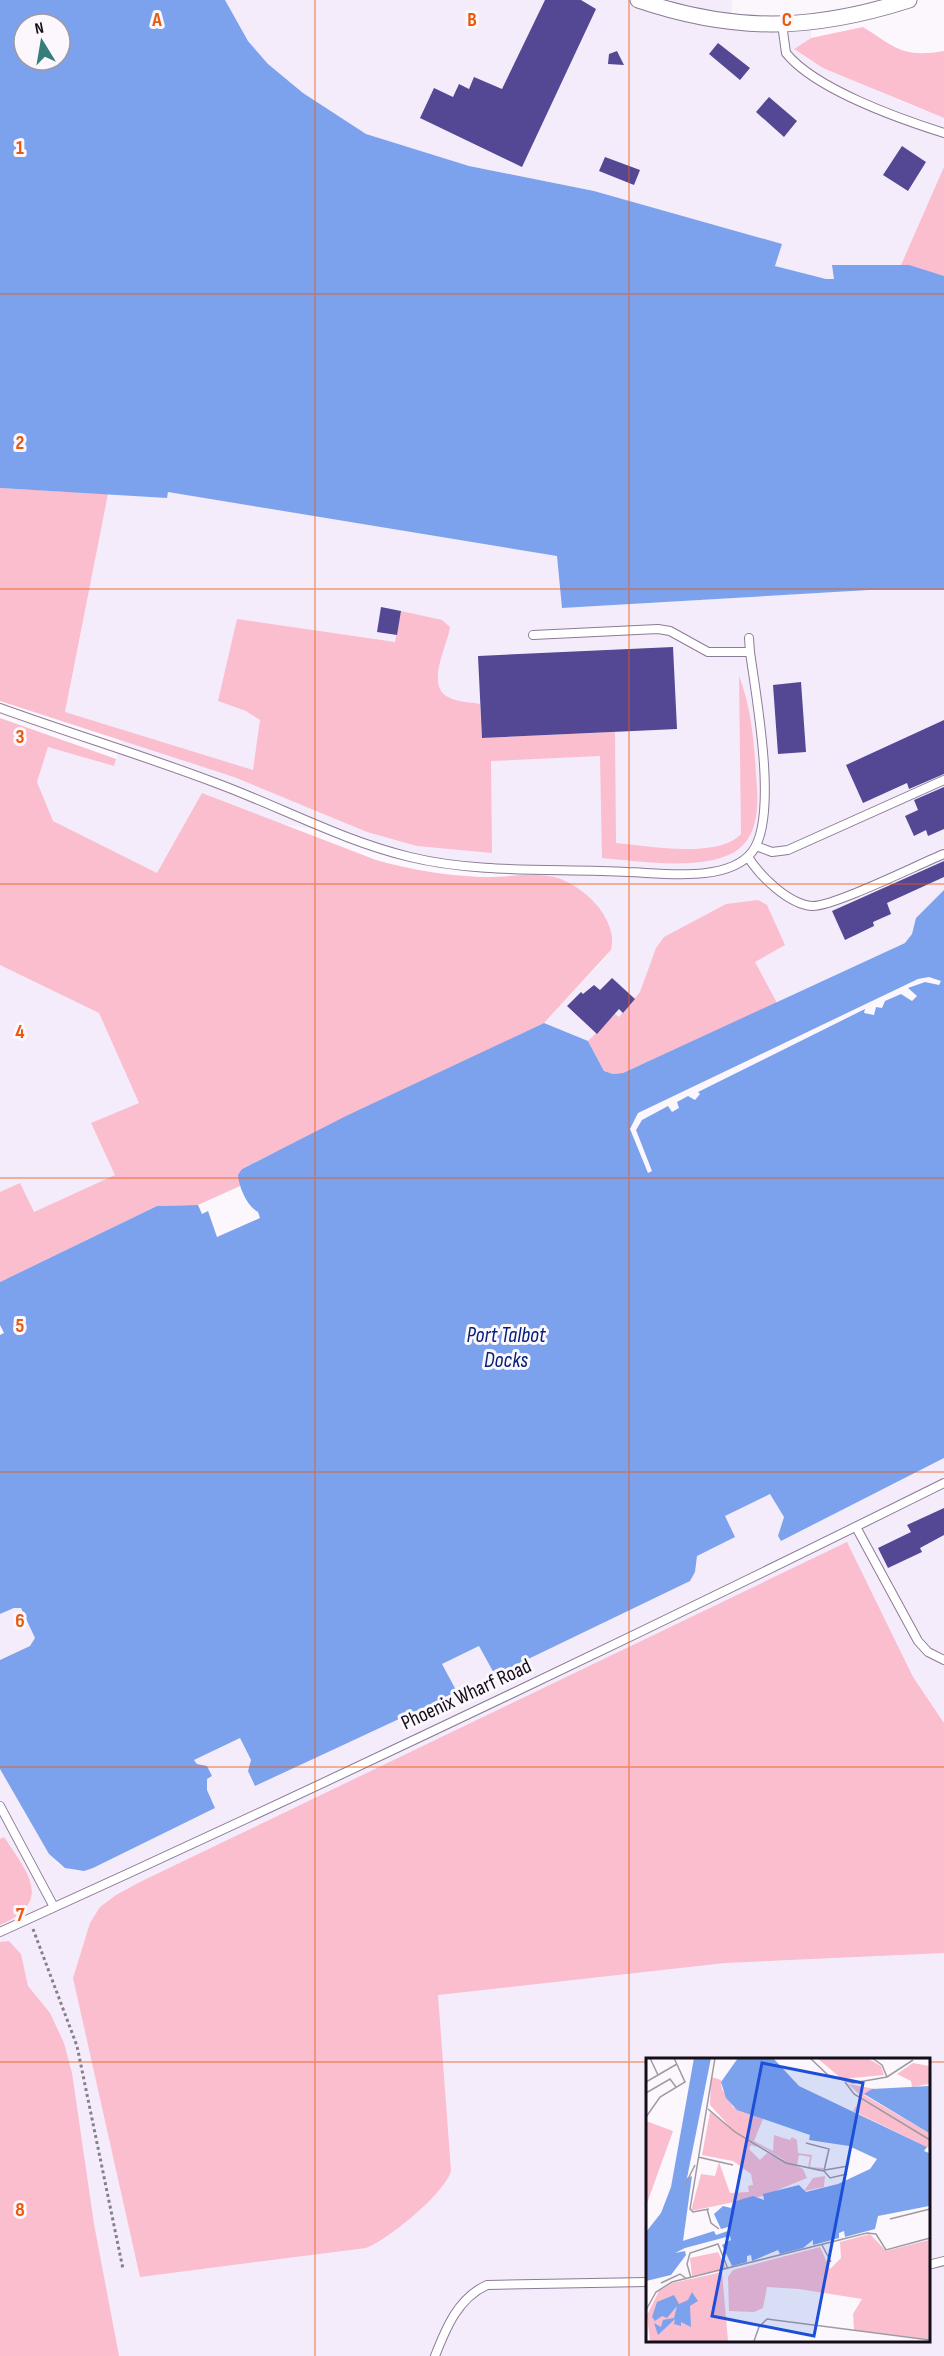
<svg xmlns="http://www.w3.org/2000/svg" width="944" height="2356" font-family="'Sofia Sans Condensed',sans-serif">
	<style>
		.built { fill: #f5ecfb; fill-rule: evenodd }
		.green { fill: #fabece }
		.water { fill: #7ca2ee; fill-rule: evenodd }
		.pier { fill: #fbf7fd }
		.building { fill: #544793 }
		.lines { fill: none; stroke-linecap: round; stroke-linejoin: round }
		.lane-casing { stroke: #8c7b96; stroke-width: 10 }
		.street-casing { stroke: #8c7b96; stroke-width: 17 }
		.path { stroke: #868189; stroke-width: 3; stroke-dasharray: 3 3; stroke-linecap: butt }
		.lane { stroke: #fff; stroke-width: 8 }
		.street { stroke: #fff; stroke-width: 15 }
		.grid { fill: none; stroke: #e8590c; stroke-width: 1.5; stroke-opacity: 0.55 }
		.labels { text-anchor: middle; stroke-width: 6; stroke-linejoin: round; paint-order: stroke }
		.street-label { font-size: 21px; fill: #140e18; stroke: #fbf7fd }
		.water-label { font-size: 22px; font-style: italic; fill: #032178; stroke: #fbf7fd }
		.inset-road { fill: none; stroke: #9f9aa1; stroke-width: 1.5 }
		.view { fill: #1d4ed8; fill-opacity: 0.15; stroke: #1d4ed8; stroke-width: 3 }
		.inset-edge { fill: none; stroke: #140e18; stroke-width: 3 }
		.grid-label { font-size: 20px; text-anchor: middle; font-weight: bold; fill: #e8590c; stroke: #fbf7fd; stroke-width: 6; stroke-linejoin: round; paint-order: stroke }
	</style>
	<rect width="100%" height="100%" fill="#fbf7fd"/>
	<!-- built -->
	<path class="built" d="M225,0H732L731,24L812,22L811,38L795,49L811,61L914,107L944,117V168L901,265H833L834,279H826L775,266L781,244L594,191L469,166L366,134L303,93L268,64L248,41Z
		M167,491L558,556L562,608L869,590H944V890L916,918L912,934L905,943L653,1059L588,1041L544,1023L607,956L612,946L610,926L605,916L573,885L555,877L431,861L340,834L282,824L202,793L118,954L39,792L37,782L48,747L66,741L116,759L121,741L65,712L108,494L166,498Z
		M0,965L99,1013L139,1103L157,1206L0,1282Z
		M944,1458V2356H0V1769L49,1854L58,1864L76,1871L93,1868L215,1808L207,1790L206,1779L212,1776L194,1760L240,1738L251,1761L248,1771L255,1785L456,1691L441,1664L480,1646L495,1675L695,1572L697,1556L725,1516L770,1494L784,1517L778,1536L781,1541ZM647,2059H928V2340H647Z
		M18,1607L26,1612L35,1638L30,1646L0,1660V1614Z"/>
	<!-- green -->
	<path class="green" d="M863,27C896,48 903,58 944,51V118L823,68L794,49L811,38Z
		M944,167V276L901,265Z
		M0,488L108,494L65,712L253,770L260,720L246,711L218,701L237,619L395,642L401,611L442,620L450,627C448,644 425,686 448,697C457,702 470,702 480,704L482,738L615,732L616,843C647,846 718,859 741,834L739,676C751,707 754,740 756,774C758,796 760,826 744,844C718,874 638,861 602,858L600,756L491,761L492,853L417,846L367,832L234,777L0,701Z
		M0,718L116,759L114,766L48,747L37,782L53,821L157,873L202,793L376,860C411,870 444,875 480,877C505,878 535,871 558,878C585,887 619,920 611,950L544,1023L247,1166L242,1169L240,1186L198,1205L157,1206L0,1282V1192L20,1183L34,1212L115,1175L91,1123L139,1103L99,1013L0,965Z
		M758,900L767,905L785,945L755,962L777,1003L623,1073L613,1074L604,1071L588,1041L615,1014L619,1017L640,992L656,948L664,937L726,904Z
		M847,1542L913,1677L944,1723V1953L725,1963L438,1995L451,2171C445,2193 388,2240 366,2248L140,2277L73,1978L90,1923L100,1907L116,1895L142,1881Z
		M4,1837C28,1873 54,1902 0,1925V1839Z
		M9,1941L21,1954L28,1986L50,2013L64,2043L72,2073L94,2224L119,2356H0V1942Z"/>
	<!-- water -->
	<path class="water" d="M0,0H225L248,41L268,64L303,93L366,134L469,166L594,191L782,244L775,266L826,279H834L832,265H909L944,276V590H869L562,608L557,556L168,492L167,498L0,488ZM24,24H60V60H24Z
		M944,890V1458L781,1541L778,1536L784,1517L770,1494L725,1516L735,1537L697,1556L695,1572L690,1581L495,1675L479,1646L442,1664L457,1692L255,1786L248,1771L251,1760L240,1738L194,1760L197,1764L207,1766L212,1776L207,1779V1790L215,1808L93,1868L84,1871L65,1868L49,1854L0,1769V1660L30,1646L35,1638L21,1608H14L0,1614V1335L4,1333L0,1325V1282L157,1206L198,1205L202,1214L208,1211L217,1237L260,1218L258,1212C247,1206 239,1188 238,1175L242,1169L346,1116L544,1023L588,1041L604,1071L613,1074L623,1073L905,943L912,934L916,918Z"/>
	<!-- pier -->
	<path class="pier" d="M929,977L941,981L939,985L925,982L908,988L917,996L912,1001L901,994L885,1001L882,1008L876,1007L874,1015L864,1013L865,1009L698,1092L700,1094L695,1100L688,1096L677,1102L679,1108L672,1112L668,1106L642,1120L636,1130L652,1171L648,1173L630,1129L638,1113L918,979Z"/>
	<!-- building -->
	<path class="building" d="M545,0H581L596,9L522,167L420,118L434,88L453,97L459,84L469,89L474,77L502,89Z
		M718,43L750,68L740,80L709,54Z
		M617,51L624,65L608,64L609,54Z
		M769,97L797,121L784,137L756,112Z
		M902,146L926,162L908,191L883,175Z
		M605,157L640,170L634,185L599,171Z
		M381,607L401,611L397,635L377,632Z
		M673,647L677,729L482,738L478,656Z
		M801,682L806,752L778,754L773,685Z
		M944,720V774L909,789L907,783L863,803L846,765Z
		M944,787V829L928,836L926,830L914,836L905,816L918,810L914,800Z
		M944,861V877L887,903L891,914L873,922L874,926L845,940L832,911Z
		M612,978L635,999L623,1013L619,1009L597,1034L567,1006L581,992L583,994L594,985L600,990Z
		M944,1508V1535L920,1548L922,1552L888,1568L878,1548L911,1532L907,1525Z"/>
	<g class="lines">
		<defs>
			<path id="lane" d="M782,24L786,53C815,89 900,119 944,133
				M749,638L750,652
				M0,708C72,734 145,756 216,783C281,807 343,841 410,857C479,874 558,868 628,872C662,873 728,883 752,852C779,817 756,697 750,652H708L670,631L658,629L533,635
				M756,846L772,852L788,850L944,780
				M748,857C760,876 788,904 812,906C833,907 919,864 944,854
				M856,1527L918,1641L928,1652L944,1660
				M0,1806L54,1907
				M0,1932C317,1788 632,1638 944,1483
				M928,2265L944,2261
				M435,2356C446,2328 458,2298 487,2285L647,2282"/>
			<path id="street" d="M638,0C735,33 812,31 909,0"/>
		</defs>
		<!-- lane casing -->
		<use href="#lane" class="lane-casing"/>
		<!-- street casing -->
		<use href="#street" class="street-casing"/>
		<!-- path -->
		<path class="path" d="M33,1929L77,2046L123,2269"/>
		<!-- lane -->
		<use href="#lane" class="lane"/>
		<!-- street -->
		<use href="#street" class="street"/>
	</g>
	<!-- grid -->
	<path class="grid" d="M315,0V2356M629,0V2356M0,294H944M0,589H944M0,884H944M0,1178H944M0,1472H944M0,1767H944M0,2062H647M928,2062H944"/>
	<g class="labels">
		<!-- street labels -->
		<g class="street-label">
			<text transform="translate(466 1694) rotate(-25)" y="7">Phoenix Wharf Road</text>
		</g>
		<!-- water labels -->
		<g class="water-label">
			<text x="506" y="1342">Port Talbot<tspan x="506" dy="25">Docks</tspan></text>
		</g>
	</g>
	<!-- overview -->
	<g transform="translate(646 2058)">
		<rect width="284" height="284" fill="#fbf7fd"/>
		<path d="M171,0H221L235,8L238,17L196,21ZM267,5L283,8V26L266,29L265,23L251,16ZM65,19L75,22L76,31L87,49L117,61L108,83L127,93L128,77L144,82L146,79L151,82L152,95L166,97L164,109L178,110L181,93L179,110L177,112L173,113L162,110L164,99L153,97L151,107L143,105L87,72L64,47ZM202,26L229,31L218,37L283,75V90L207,53L216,39ZM64,54L112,89L105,87L103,91L114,102L121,95L157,111L161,120L117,138L45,153L55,116L69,118L73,104L84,135L103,134L102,128L107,127L105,116L87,103L56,97ZM0,63L27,73L0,148ZM179,118L178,129L158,133L167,120ZM224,176L240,193L283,182V281L208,272L207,256L216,241L153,231L121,229L117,250L108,254L83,253L82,219L87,212L174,189L184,211L195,200L194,184ZM72,194L80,210L46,218L44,200ZM76,214L82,283H4L1,257L13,233L27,225Z" fill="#fabece"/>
		<path d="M48,0H65L41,120L46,118L37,183L27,186L68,173L70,177L82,173V169L75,171L68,156L77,148L85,150L87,144L107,138L118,142L117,136L153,127L160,134L192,126L224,111L231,101L203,88L163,82L164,77L91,52L80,40L75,24L92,0H127L153,28L281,89L278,93L283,95V148L232,158L229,171L199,179L198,173L193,175V180L167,187V182L157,190L134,196L132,192L106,203L105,197L101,198V204L86,208L76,187L85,182L84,178L39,190L29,195L39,193L40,197L25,217L0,223V174L15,155L25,129ZM283,28V75L218,36L226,31ZM46,234L52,243L44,248L45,269L35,264V268L28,266L29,261L12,277L8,265L15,269L17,262L28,260L31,248L21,260L16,258L9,263L6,259L11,244L28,237L33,246L42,242Z" fill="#7ca2ee"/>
		<path class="inset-road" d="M4,0L12,17M164,0L182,17L207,25L241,19L267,2M226,0L236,7L241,19M0,24L31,6M199,24L208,36L284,82M0,35L24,21L30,29M62,51L89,74L140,105L178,113L183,91L160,85M0,59L14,39L39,24L28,0M52,99L87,107M179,112L202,108M178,113L184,120L201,116M39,127L49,107M61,151L65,165L73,171M63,151L47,154L44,151L69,0M244,161L284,151M176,187L185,204M45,220L41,206L44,195L72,186L82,211M15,225L34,216L41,221M0,252L10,234L26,224L221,175L230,176L240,192L284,180M108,283L113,269L121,261L284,282"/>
		<path class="view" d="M116,5L217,25L168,278L66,258Z"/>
		<rect width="284" height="284" class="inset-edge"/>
	</g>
	<g class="grid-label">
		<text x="157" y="26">A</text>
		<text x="472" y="26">B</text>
		<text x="787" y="26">C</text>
		<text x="20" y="154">1</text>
		<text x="20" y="449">2</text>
		<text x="20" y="743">3</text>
		<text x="20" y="1038">4</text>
		<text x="20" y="1332">5</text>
		<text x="20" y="1627">6</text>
		<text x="20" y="1921">7</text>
		<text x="20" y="2216">8</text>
	</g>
	<!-- north arrow -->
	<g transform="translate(42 42) rotate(349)"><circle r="28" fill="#fbf7fd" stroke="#9f9aa1" stroke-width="1.5"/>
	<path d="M0-4.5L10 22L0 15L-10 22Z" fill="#367e7a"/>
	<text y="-9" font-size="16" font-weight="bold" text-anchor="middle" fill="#140e18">N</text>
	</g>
</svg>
